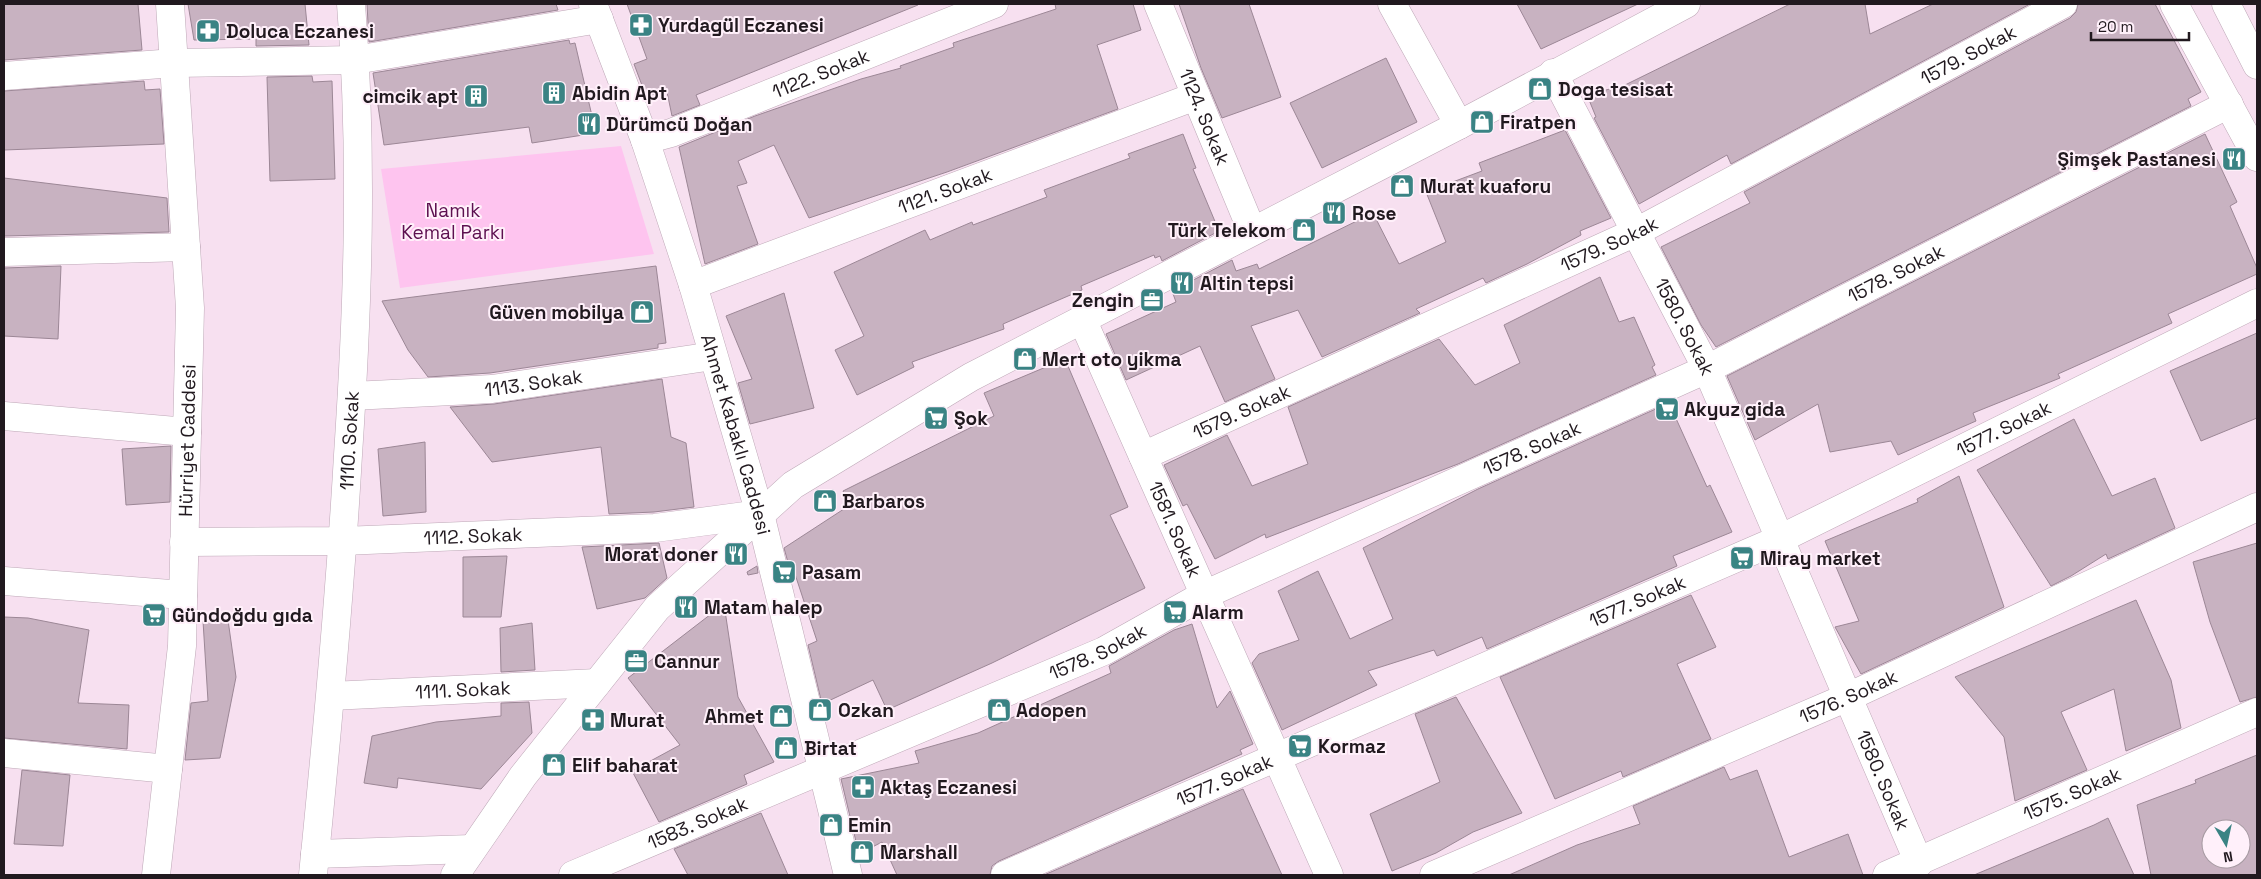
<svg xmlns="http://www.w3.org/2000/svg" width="2261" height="879" font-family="'Space Grotesk',sans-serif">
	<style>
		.green { fill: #fec4ef }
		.building { fill: #c8b2c1; stroke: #9c8796; fill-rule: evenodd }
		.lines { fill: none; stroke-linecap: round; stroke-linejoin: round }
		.minor-casing { stroke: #bea8b7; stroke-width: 29 }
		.major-casing { stroke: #bea8b7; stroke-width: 29 }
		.minor { stroke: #fff; stroke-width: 28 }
		.major { stroke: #fff; stroke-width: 28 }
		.labels { text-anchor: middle; stroke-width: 4; stroke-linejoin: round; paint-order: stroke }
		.poi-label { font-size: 19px; font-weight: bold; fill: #21191f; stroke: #fff0fa; text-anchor: start }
		.street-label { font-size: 19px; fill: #21191f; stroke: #fff0fa }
		.park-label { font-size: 19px; fill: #5d1050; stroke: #fff0fa }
	</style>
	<rect width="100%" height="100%" fill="#f7e0f0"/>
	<!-- green -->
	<path class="green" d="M621,146L654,254L400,288L381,169Z"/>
	<!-- building -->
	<path class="building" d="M4,4H138L142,50L4,60Z
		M188,4H305L309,45L256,46V39L194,40Z
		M367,4H556L558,10L369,42Z
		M627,4H918V5L696,95L700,105L672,116L667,92L646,96L634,64L647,59Z
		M1055,4H1133L1141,30L1097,45L1118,109L947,172L809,218L774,145L738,161L747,183L737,186L758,244L705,264L679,147L755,116L861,79L901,68L900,66L954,47L953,43L1056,9Z
		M1179,4H1249L1281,97L1222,118L1201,68Z
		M1517,4H1638L1541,49Z
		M1790,4H1865L1870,34L1933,4H2030L1731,164L1727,155L1639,204L1594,118L1596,117L1587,95L1625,85Z
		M2078,4H2155L2201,92L2188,99L2191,106L1716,347L1701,325L1661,247L1750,203L1744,192L2070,18L2076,12Z
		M569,40L570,44L575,43L596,133L532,143L529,127L384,145L373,73Z
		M1386,58L1417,122L1322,168L1290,103Z
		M312,76L313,82L332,81L335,179L270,181L267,77Z
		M144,81L145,90L160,89L164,144L4,150V91Z
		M1565,130L1611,218L1580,231L1581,235L1527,264L1486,283L1483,278L1416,309L1420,313L1322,357L1298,310L1251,326L1275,379L1225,402L1200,346L1126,380L1106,334L1176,302L1172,291L1232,260L1236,271L1257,264L1259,269L1373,213L1399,264L1446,242L1426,192L1482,171L1479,163Z
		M1183,134L1196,168L1193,169L1219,231L1162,261L1160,256L1155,258L1154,255L1081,286L1082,290L1003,324L1004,329L912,362L914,367L857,395L835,350L864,336L834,272L925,230L930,240L972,222L973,225L1047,197L1044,190L1130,158L1128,154Z
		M2205,134L2237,202L2230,206L2257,268V274L2168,314L2172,323L2058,374L2060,378L1973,413L1976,421L1898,455L1891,441L1830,452L1818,404L1755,440L1727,376Z
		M4,178L167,198L169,232L4,236Z
		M61,266L58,339L4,336V268Z
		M656,266L666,343L658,344V348L490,373L428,377L408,350L382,301Z
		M1600,277L1619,322L1634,317L1655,365L1652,367L1656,375L1458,464L1266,538L1265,534L1215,559L1187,504L1183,506L1164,465L1227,435L1252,486L1308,464L1288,407L1439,339L1475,385L1520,363L1504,325Z
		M784,293L814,408L750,424L738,383L752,379L726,316Z
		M2257,333V418L2201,441L2170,371Z
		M1065,359L1128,507L1110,515L1145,588L992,663L887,710L873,680L822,704L808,645L817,641L792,565L789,566L784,548L850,505L843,491L994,416L984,393Z
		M662,379L671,437L686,443L694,507L654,512L609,514L601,447L492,462L450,407L494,404Z
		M1669,403L1707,487L1710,485L1732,532L1673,556L1677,566L1487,649L1482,637L1437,656L1434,650L1368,671L1377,685L1282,730L1252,663L1259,654L1299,640L1278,591L1318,571L1350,639L1393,619L1363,548L1478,489Z
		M2074,419L2112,496L2155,478L2175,528L2108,559L2106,554L2071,576L2051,586L1977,470Z
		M425,442L426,512L383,516L378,449Z
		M171,446L170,502L126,505L122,449Z
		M1959,476L2004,607L1861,674L1835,627L1859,621L1825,541L1918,502L1917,499Z
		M659,543L667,578L645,598L597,609L582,547Z
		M2257,543V697L2240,702L2210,622L2193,562Z
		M507,556L501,617H463V557Z
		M757,566L758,573L748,575L747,572Z
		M1691,595L1716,647L1677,664L1711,739L1623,777L1621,771L1555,799L1500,677Z
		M2136,600L2171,680L2181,728L2126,751L2114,689L2061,712L2087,770L2015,801L2004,737L1955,677Z
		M724,604L738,697L774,762L744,775L747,784L659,822L632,771L680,745L628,678Z
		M4,617L28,618L89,630L78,703L129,705L127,749L4,738Z
		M228,620L236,677L220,758L185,760L191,703L208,701L203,621Z
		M532,623L535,670L501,672L500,628Z
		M1192,624L1217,708L1230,691L1253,744L1240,750L1242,754L999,861L992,866L990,875H897L882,842L859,854L841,779L919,763L915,751L978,733L1111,673L1109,666L1174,630Z
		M1456,697L1522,813L1473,832L1436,853L1392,871L1370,814L1440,782L1415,714Z
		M529,702L532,733L481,789L398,778L397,788L364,783L372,736L436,722L501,716V703Z
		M2257,755V875H2151L2137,805L2196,783L2195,780ZM2211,829H2241V859H2211Z
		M1724,767L1730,780L1757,770L1789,857L1848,834L1863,875H1509L1577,845L1640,824L1633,806Z
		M22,770L70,775L63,846L14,844Z
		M1243,789L1282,875H1044Z
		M761,813L788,875H688L674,849Z
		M2108,818L2134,875H1974L2094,825Z"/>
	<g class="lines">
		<defs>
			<g id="minor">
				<path id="s1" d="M593,4L645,140L693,285L760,514L848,875"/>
				<path id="s2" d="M1158,4L1252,231"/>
				<path d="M1392,4L1459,125"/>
				<path id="s3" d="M1553,73L1707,369L1919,863"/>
				<path d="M4,76L174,63L355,60L599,19"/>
				<path id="s4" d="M645,140L671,133L994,4"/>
				<path d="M4,252L186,247"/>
				<path id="s5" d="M693,285L1196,96"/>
				<path id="s6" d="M1082,319L1329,875"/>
				<path id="s7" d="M352,396L492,389L713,356"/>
				<path d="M4,416L187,432"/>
				<path id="s8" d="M1143,456L1636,232L2063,4"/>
				<path id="s9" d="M184,542L343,541L655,528L760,514"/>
				<path d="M4,581L183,595"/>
				<path id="s10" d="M331,696L597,683"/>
				<path d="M4,753L168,769"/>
				<path d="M315,854L472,849"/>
				<path id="s11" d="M156,875L182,646L190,308L170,4"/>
				<path id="s12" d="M313,875C327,735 340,596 348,455C358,305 363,154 351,4"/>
				<path d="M455,875L523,776L657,608L793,485L971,377L1459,125L1686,4"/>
				<path id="s13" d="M573,875L1104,651L1204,595L1707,369L2229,104"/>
				<path id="s14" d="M1005,875L1780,539L2257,303"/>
				<path id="s15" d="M1434,875L1848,697L2257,507"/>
				<path id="s16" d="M1887,875L2257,712"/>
			</g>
			<path id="major" d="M2174,4L2257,157
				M2226,4L2257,65"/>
		</defs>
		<!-- minor casing -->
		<use href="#minor" class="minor-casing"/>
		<!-- major casing -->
		<use href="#major" class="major-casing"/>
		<!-- minor -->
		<use href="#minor" class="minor"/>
		<!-- major -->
		<use href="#major" class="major"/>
	</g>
	<!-- icons -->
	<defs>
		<symbol id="pharmacy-square" viewBox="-11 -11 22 22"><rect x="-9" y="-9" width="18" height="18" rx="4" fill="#3a8384" stroke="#fff0fa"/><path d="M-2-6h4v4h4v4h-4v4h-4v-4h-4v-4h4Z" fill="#fff"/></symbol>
		<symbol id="shop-square" viewBox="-11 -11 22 22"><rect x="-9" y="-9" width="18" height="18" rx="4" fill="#3a8384" stroke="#fff0fa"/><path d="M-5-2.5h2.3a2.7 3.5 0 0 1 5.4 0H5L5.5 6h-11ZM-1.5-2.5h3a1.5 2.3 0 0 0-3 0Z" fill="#fff"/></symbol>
		<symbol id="building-square" viewBox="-11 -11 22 22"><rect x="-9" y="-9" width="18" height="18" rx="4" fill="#3a8384" stroke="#fff0fa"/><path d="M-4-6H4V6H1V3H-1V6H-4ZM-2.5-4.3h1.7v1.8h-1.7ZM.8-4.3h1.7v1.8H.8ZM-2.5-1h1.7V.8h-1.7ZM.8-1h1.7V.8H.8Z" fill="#fff"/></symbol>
		<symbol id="restaurant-square" viewBox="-11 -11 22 22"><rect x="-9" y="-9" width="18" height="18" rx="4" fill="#3a8384" stroke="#fff0fa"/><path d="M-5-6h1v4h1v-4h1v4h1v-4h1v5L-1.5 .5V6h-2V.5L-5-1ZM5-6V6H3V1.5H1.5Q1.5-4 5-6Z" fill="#fff"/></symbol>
		<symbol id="office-square" viewBox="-11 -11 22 22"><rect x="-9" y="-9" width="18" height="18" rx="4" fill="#3a8384" stroke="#fff0fa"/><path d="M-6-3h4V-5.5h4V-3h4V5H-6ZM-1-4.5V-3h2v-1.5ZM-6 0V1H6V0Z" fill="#fff"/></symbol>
		<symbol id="supermarket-square" viewBox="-11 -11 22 22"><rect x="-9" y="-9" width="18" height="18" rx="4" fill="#3a8384" stroke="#fff0fa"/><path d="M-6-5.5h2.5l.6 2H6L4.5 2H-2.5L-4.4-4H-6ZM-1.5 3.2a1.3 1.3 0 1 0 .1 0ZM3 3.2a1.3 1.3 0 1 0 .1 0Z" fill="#fff"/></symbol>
	</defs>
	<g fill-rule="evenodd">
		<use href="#pharmacy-square" x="627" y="11" width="28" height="28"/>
		<use href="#pharmacy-square" x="194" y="17" width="28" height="28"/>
		<use href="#shop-square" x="1526" y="75" width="28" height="28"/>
		<use href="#building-square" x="540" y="79" width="28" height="28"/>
		<use href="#building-square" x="462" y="82" width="28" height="28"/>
		<use href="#shop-square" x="1468" y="108" width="28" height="28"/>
		<use href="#restaurant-square" x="575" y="110" width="28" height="28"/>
		<use href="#restaurant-square" x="2220" y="145" width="28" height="28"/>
		<use href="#shop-square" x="1388" y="172" width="28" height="28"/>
		<use href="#restaurant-square" x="1320" y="199" width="28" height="28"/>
		<use href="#shop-square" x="1290" y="216" width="28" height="28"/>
		<use href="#restaurant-square" x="1168" y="269" width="28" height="28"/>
		<use href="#office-square" x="1138" y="286" width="28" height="28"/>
		<use href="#shop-square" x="628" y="298" width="28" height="28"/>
		<use href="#shop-square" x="1011" y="345" width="28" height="28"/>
		<use href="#supermarket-square" x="1653" y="395" width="28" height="28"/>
		<use href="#supermarket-square" x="922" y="404" width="28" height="28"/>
		<use href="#shop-square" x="811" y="487" width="28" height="28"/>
		<use href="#restaurant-square" x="722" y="540" width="28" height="28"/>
		<use href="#supermarket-square" x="1728" y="544" width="28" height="28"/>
		<use href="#supermarket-square" x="770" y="558" width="28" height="28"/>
		<use href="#restaurant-square" x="672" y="593" width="28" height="28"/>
		<use href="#supermarket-square" x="1161" y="598" width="28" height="28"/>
		<use href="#supermarket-square" x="140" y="601" width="28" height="28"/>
		<use href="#office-square" x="622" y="647" width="28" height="28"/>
		<use href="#shop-square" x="806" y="696" width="28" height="28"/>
		<use href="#shop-square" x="985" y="696" width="28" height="28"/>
		<use href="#shop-square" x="767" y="702" width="28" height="28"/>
		<use href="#pharmacy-square" x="579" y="706" width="28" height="28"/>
		<use href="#supermarket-square" x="1286" y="732" width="28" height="28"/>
		<use href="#shop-square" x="772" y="734" width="28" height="28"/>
		<use href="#shop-square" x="540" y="751" width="28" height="28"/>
		<use href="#pharmacy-square" x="849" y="773" width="28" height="28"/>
		<use href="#shop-square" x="817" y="811" width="28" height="28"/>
		<use href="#shop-square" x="848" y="838" width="28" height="28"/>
	</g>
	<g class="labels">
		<!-- poi labels -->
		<g class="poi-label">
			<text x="658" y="32">Yurdagül Eczanesi</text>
			<text x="226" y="38">Doluca Eczanesi</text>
			<text x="1558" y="96">Doga tesisat</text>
			<text x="572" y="100">Abidin Apt</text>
			<text x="458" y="103" text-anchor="end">cimcik apt</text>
			<text x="1500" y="129">Firatpen</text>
			<text x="606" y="131">Dürümcü Doğan</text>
			<text x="2216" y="166" text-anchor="end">Şimşek Pastanesi</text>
			<text x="1420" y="193">Murat kuaforu</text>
			<text x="1352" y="220">Rose</text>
			<text x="1286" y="237" text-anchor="end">Türk Telekom</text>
			<text x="1200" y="290">Altin tepsi</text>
			<text x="1134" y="307" text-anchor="end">Zengin</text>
			<text x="624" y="319" text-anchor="end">Güven mobilya</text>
			<text x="1042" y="366">Mert oto yikma</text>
			<text x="1684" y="416">Akyuz gida</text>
			<text x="954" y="425">Şok</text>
			<text x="842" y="508">Barbaros</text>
			<text x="718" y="561" text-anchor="end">Morat doner</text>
			<text x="1760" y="565">Miray market</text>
			<text x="802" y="579">Pasam</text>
			<text x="704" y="614">Matam halep</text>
			<text x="1192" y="619">Alarm</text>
			<text x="172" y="622">Gündoğdu gıda</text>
			<text x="654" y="668">Cannur</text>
			<text x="838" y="717">Ozkan</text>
			<text x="1016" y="717">Adopen</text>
			<text x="764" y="723" text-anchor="end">Ahmet</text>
			<text x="610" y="727">Murat</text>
			<text x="1318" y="753">Kormaz</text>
			<text x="804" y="755">Birtat</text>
			<text x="572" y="772">Elif baharat</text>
			<text x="880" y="794">Aktaş Eczanesi</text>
			<text x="848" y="832">Emin</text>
			<text x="880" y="859">Marshall</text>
		</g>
		<!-- street labels -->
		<g class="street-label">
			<text dy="7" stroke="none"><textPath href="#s8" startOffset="918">1579. Sokak</textPath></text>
			<text dy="7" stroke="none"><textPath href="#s4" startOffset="188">1122. Sokak</textPath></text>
			<text dy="7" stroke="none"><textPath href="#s2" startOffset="122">1124. Sokak</textPath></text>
			<text dy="7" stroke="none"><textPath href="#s5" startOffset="269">1121. Sokak</textPath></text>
			<text dy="7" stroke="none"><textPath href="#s8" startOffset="512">1579. Sokak</textPath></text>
			<text dy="7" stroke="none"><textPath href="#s13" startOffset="1454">1578. Sokak</textPath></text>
			<text dy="7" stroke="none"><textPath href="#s3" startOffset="286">1580. Sokak</textPath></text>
			<text dy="7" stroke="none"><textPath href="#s7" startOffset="182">1113. Sokak</textPath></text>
			<text dy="7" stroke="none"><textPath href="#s8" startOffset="108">1579. Sokak</textPath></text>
			<text dy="7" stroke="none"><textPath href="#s14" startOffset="1094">1577. Sokak</textPath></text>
			<text dy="7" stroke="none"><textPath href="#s1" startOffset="454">Ahmet Kabaklı Caddesi</textPath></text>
			<text dy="7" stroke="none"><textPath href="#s11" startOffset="436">Hürriyet Caddesi</textPath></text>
			<text dy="7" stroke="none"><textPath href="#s12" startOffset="436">1110. Sokak</textPath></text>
			<text dy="7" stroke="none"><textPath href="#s13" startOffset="1050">1578. Sokak</textPath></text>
			<text dy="7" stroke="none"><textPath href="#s6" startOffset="230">1581. Sokak</textPath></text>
			<text dy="7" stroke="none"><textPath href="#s9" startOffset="289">1112. Sokak</textPath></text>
			<text dy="7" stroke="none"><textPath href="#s14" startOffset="689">1577. Sokak</textPath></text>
			<text dy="7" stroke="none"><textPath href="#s13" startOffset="570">1578. Sokak</textPath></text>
			<text dy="7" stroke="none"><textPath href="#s10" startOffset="132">1111. Sokak</textPath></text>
			<text dy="7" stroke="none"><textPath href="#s15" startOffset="451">1576. Sokak</textPath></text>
			<text dy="7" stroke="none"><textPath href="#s14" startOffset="239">1577. Sokak</textPath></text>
			<text dy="7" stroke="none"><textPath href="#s3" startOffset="781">1580. Sokak</textPath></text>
			<text dy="7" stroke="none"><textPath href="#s16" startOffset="202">1575. Sokak</textPath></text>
			<text dy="7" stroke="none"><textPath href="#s13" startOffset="135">1583. Sokak</textPath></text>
		</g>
		<!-- park labels -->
		<g class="park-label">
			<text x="453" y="217">Namık<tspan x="453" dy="22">Kemal Parkı</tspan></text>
		</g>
	</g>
	<!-- border -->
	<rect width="2261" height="879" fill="none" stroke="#21191f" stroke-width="10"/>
	<!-- north arrow -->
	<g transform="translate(2226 844) rotate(171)"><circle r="24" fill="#fff0fa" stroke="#a69aa2"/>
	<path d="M0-4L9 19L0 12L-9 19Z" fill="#3a8384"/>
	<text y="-8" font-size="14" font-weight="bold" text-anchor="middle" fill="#21191f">N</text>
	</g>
	<!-- scale -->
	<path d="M2091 32v8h98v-8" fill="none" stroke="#21191f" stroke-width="2.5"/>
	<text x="2098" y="32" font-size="15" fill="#21191f" stroke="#fff0fa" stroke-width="4" paint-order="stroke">20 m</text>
</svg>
